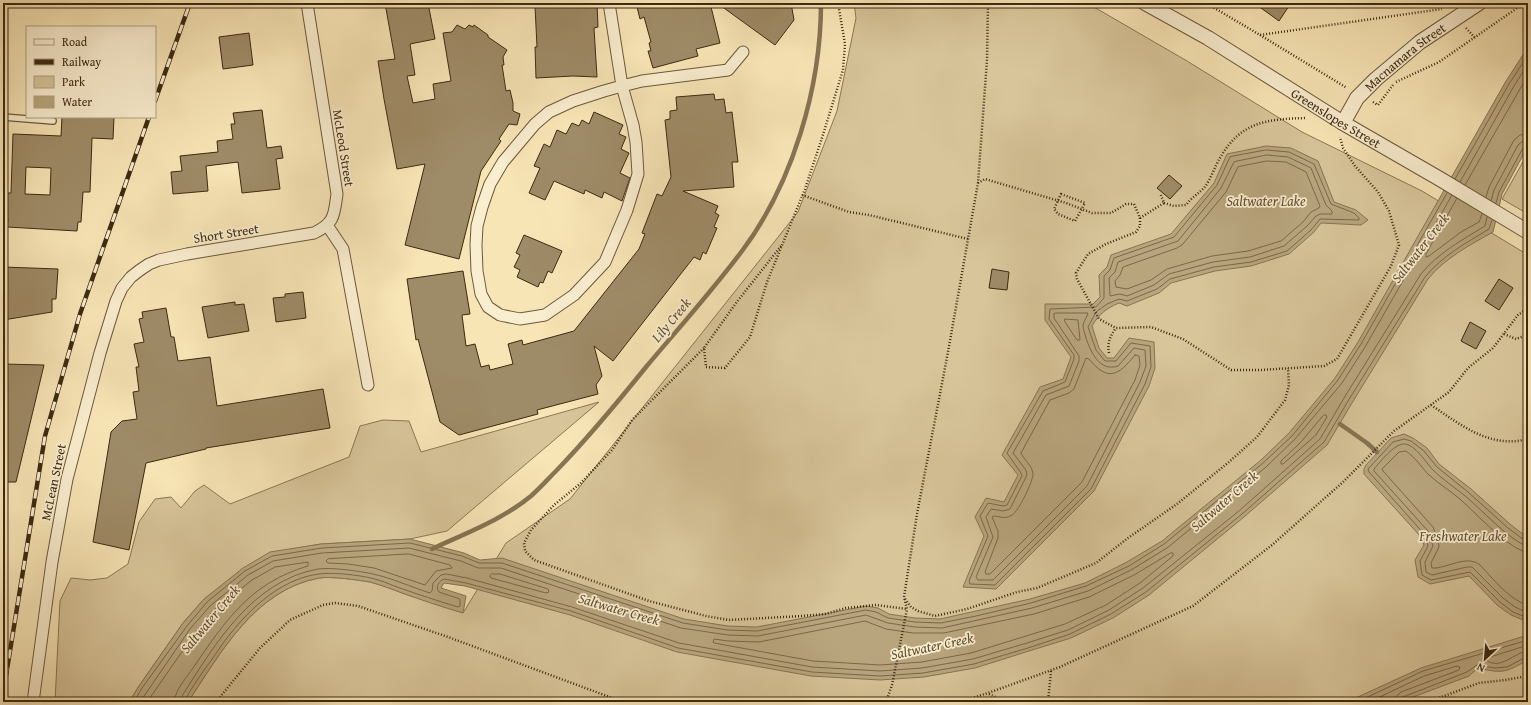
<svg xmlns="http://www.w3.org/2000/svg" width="1531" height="705" font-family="'Gentium Book Plus',serif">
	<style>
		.green { fill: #d8c59a; stroke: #8a7856 }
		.water { fill: #b8a57e; stroke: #867453 }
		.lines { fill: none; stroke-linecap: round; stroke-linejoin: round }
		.shore { stroke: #7a6848; stroke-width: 1 }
		.stream { stroke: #867453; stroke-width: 4.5 }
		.building { fill: #9e8b67; stroke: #3c2a12; fill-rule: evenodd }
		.service-casing { stroke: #6b593b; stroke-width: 8 }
		.minor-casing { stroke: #6b593b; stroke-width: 13 }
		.tertiary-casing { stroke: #6b593b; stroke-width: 16 }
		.path { stroke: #3c2a12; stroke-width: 2.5; stroke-dasharray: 1 2; stroke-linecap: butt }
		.service { stroke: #faeed0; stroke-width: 5.5 }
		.minor { stroke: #faeed0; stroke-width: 11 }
		.tertiary { stroke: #faeed0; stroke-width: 14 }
		.rail-casing { stroke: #3c2a12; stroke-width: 4.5 }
		.rail { stroke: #faeed0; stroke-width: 3; stroke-dasharray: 9; stroke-linecap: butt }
		.labels { text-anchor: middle; stroke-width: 3.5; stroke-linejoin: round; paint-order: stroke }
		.street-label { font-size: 13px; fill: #3c2a12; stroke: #faeed0 }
		.water-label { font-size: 14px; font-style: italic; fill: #614f32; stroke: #faeed0 }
	</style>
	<rect width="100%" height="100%" fill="#f8e5b6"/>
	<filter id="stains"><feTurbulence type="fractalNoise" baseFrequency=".005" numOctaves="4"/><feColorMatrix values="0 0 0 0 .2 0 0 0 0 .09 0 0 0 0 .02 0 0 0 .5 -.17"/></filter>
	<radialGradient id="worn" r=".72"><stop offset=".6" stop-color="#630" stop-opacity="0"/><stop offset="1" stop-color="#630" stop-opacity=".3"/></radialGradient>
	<!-- green -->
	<path class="green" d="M854,3H1087L1187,61L1302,132L1422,191L1528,255V702H188C221,652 255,590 319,578C331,576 358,580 370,582C381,585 392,589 402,593C422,600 443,606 463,613L506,543L570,499L798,212L837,111L856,18Z
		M1528,153V214L1502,199Z
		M599,402L447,531L410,539L321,544L270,553L204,599L183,623L139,686L129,702H55L60,601L71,578L90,580L107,578L128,564L139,522L155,499L171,497L181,508L195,491L204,485L230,504L349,457L360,426L383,420L409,421L421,452Z"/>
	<!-- water -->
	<path class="water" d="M1528,47V146L1502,194L1493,232C1470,245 1445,258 1428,279L1352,403L1327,445L1244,517L1149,595L1113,618L1071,638L1029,651L975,668L924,677L880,680L811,676L677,652L570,615L465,586L444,583L441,588L466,596L463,613C442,607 422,600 402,593C392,589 381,585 370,582C358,580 331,576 319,578C255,590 221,652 188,702H129L139,686L183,623L204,599L243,568L270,552L321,544L410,539L464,553L480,560L502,558L684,619L728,626L757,627L866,606L878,608L889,614L915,618L940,619L1030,599L1085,583L1127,562L1162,541L1261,460L1289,433L1315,402L1335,378L1358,342L1506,81Z
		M1266,146L1291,148L1318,161L1334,202L1356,210L1368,220L1361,225L1321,223L1314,232L1289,254L1251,266L1215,271L1171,283L1159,293L1127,306L1119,303C1107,308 1099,314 1092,326L1099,348L1107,358H1114L1129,338L1154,342L1155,368L1149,386L1094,491L996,589L963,587L984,536L975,517L986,498L1004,502L1018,475L1002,455L1040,387L1063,379L1071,357L1045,320V304H1093L1100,297L1099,275L1107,267L1111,255L1171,234L1214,183L1227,154Z
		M1404,434L1413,438L1427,448L1439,464L1471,489L1511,525L1528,538V622L1511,615L1497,605L1469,576L1430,584L1418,577L1415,560L1424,545L1421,537L1364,474V469L1366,465L1391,438Z
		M1528,635V660C1506,672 1504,674 1478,668L1469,676L1400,702H1347L1421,668Z"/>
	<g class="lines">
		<!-- shore -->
		<path class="shore" d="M1266,150L1289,152L1314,164L1331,204L1354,213L1359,218V220L1320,219L1311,230L1287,251L1251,262L1214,267L1170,279L1157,289L1127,301L1119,299L1107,304L1096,312L1088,327L1096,350L1105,361H1116L1131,343L1150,346L1151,367L1145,384L1091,489L995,585L970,584L969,581L988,536L980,516L988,503L1003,506L1007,505L1022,476L1021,473L1007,453L1043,391L1065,382L1074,359V355L1049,319L1050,309L1096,307L1104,298V276L1110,270L1114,258L1174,237L1217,185L1230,157Z
			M1267,155L1288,157L1311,168L1326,205L1332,211V214H1320L1316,216L1307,226L1284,246L1250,257L1213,262L1169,274L1154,285L1127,296L1120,294L1110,296L1109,278L1115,272L1118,262L1178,241L1221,188L1234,162Z
			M1267,161L1286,162L1306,172L1320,206L1319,208L1311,212L1303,222L1281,241L1248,251L1212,256L1167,269L1151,280L1127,289L1116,287L1115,281L1120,275L1123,267L1177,248L1182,245L1226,192L1238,167Z
			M1455,179L1509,84L1528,55
			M1460,182L1514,86L1528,64
			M1465,185L1528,75
			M1486,197L1489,187L1514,140L1520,135L1528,134
			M1457,198L1426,254V257L1429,256L1461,232L1479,222L1482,214
			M1491,201L1494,190L1518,145L1523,141L1528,140
			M1496,203L1499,192L1523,148L1528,145
			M1056,313H1088C1087,317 1084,321 1083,325C1083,329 1085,334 1086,338C1091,352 1099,372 1118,366L1134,348L1145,350L1146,366L1140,382L1087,486L993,580H978L976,577L993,537L986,517L991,509L1003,511L1010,509L1027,475L1026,470L1013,453L1046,395L1069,386L1079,361V356L1054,318V314Z
			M1065,319L1078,320L1080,340H1077L1065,322Z
			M1135,355L1139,356L1140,365L1135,380L1082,482L990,574H986L985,572L998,538V531L992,517L994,516C1001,517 1006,519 1012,515C1019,511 1033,481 1033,474C1032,465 1024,460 1021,453L1050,400L1069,393L1074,389L1086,358L1089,359C1108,382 1118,376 1135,355Z
			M1324,415H1326L1327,417L1316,435L1283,464H1281V461L1300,443Z
			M1528,541L1524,540L1508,528L1468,492L1437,467L1424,451L1411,441L1404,439L1393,442L1368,469L1369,472L1425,535L1428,546L1420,561L1422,575L1431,580L1470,572L1500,602L1513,612L1528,618
			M1528,546C1514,545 1477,505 1464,495C1454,487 1442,479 1433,470C1426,463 1415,444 1404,444C1394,444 1380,462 1374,469V471L1428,531L1433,546L1425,562L1426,572L1432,575L1467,567H1472L1503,598L1515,607L1528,613
			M1528,552C1511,552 1475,512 1461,500C1451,491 1439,484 1429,475C1421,467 1417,459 1406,451L1399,452L1382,469L1383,471L1433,527L1438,540L1439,547L1431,563L1432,568C1447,569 1466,554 1480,565C1495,581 1508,598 1528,606
			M1171,553H1173V556L1140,583L1106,605L1065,624L971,653L922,662L880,665L813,661L714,643L713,642L714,639L728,641L759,642L865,621L886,629L913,633H944L1034,614L1089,597L1134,575Z
			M409,554L450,565L452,568L436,571L425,585L374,568L348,564L328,563L326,561L328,559Z
			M492,574H500L548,589L549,592L546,593L491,578L490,576Z
			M1528,645L1487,658L1486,660C1501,671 1514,652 1528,651
			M134,702L142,688L187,626L207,602L245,571L272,556L322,548L410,543L462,556L479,563H502L683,623L727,630L757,631L866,610L876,612L888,618L915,622L941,623L976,616L1031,603L1086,586L1129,566L1164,544L1263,463L1292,436L1338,380L1361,344L1447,193
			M140,702L190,629L210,606L248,575L273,561L322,553L409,548L461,561L478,568H501L681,628L728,635L758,636L866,615L888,623L915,627L942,628L1032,608L1088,591L1131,570L1167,548L1266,467L1295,439L1342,383L1365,347L1452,195
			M147,702L195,633L214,610L252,580L275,567L308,562V566C250,583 226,620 193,668C187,677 175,690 174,702
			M180,702L182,696C215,644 252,581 318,569C331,567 359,571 373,574C392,578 411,587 430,593L432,591L433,583L441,575L446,574L467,578L572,607L679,643L812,667L880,671L922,668L973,659L1027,643L1068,630L1109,610L1143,588L1239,511L1320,439L1344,398L1421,274C1438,253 1462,240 1485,226L1487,217
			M185,702C186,693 215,656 221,646C244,614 278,579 319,574C334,572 357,575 371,578C380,580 389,584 397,587C417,594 438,601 458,607L460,606V599L439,592C435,587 439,581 444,579L466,583L571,611L678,648L812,672L880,676L923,673L974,664L1028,648L1070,634L1111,614L1146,592L1242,514L1324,442L1348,401L1425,277C1442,256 1466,243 1489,229L1492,220
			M1357,702L1423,671L1528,640
			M1369,702L1424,676L1457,666L1460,667L1459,670L1401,692L1397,696L1396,702
			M1401,702L1403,697L1467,672L1477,665L1495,668L1507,667L1528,656"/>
		<!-- stream -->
		<path class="stream" d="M1340,424L1367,443L1377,452
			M432,549C466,533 502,520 531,496C540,488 548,479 556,471C588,438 617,403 646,367C678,329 712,291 742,251C793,183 821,87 821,3"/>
	</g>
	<!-- building -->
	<path class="building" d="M385,3H428L435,39L410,44L415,75L407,76L413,103L435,99L433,84L451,81L443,33L452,32L457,25L465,29L469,25L473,27L474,25L488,35V37L507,50L503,57L504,65H502L506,91L510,90L513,103V111L520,114L517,125L509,124L499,139L501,141L481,171L459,259L405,245L425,164L397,169L384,99L378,61L395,59Z
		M575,3H597L598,27L594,28L597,77L573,76L536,78L535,47H537L535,6L575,4Z
		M636,3H710L720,43L696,49L698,56L653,68L648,51H651L649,43L651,42L644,17L640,19Z
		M717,3H791L794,20L775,45Z
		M1254,3H1291L1279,21Z
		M249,33L253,65L223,69L219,37Z
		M714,94L715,100L724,99L726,113L732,112L738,162H732L734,187L683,191L718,206L715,213L719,215L714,227L717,228L706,254L703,252L700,260L694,257L613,361L594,346L602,376L596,385L598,394L537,410L538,414L459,435L440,422L418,339L416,340L407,279L463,271L470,314L462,315L466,346L475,344L481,367L489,365L490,370L513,364L508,344L522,340L523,345L574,331L639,249L645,234L642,233L657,194L662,196L671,177L665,120L670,119V111L677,110L676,97Z
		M262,110L267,148L281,146L283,158L276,159L280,189L242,193L238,162L206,166L208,191L173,194L171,172L182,171L180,156L218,152L217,141L233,139L231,124H235L233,113Z
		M594,112L623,125L619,134L626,137L621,149L629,153L620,173L630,178L622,201L604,192L602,198L585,190L584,194L554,181L545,200L529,193L540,168L534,166L544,144L550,147L557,130L566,134L572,123L579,126L582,120L589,124Z
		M62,117H114L113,139L92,138L90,192H83L81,222H78L77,231L7,227L8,219H4L5,193H11L13,134L61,136ZM26,167L51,168L50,195L25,194Z
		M1169,175L1182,186L1170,199L1157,188Z
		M524,235L562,251L552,273L548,271L543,283L540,282L538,287L517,277L520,270L514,267L520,255L516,253Z
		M3,267L58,269L56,299H52V312L3,320Z
		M992,269L1009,272L1007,290L989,288Z
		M1499,279L1513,288L1499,310L1485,301Z
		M303,292L306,318L276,322L273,298L285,297V294Z
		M235,302V305L244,304L249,331L208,338L202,307Z
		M166,308L171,337H174L178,361L210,357L217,406L323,389L330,428L206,448V449L146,463L129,550L93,542L111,432L122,421L137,419L133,392L139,391L136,367H139L134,344L144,342L139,319L143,318L142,312Z
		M1470,322L1486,331L1476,349L1461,341Z
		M3,364L44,365L16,482H3Z"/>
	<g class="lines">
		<defs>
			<path id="service" d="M3,117L53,121"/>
			<path id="minor" d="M609,3L622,86L633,125L636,142L638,174L627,210L605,262L574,295L545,315L520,319L500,315L488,307L481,294L477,271L476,245L477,226L482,207L490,184L503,162L535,124L549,112L573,101L604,91L622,86L642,81L728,70L743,52
				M327,225L343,249L368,385
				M33,702L52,562L67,479L100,353L116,301L122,288L131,277L140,270L149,264L159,260L187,254L314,233C335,223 334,215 337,194L307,3"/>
			<g id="tertiary">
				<path id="s1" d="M1145,3L1208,38L1343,123L1440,179L1528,232"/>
				<path id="s2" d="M1343,123L1357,98L1376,79L1420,42L1479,3"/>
			</g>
		</defs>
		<!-- service casing -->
		<use href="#service" class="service-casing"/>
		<!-- minor casing -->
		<use href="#minor" class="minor-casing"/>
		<!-- tertiary casing -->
		<use href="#tertiary" class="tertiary-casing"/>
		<!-- path -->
		<path class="path" d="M1206,3L1260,35L1442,9
			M1466,28L1475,38
			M1260,35L1347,88
			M1396,82L1439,62L1523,4L1528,3
			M1373,102L1378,105L1393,85
			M978,183L985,179L1066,203L1092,213H1111L1126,204H1134L1140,218V226L1136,232L1106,244L1088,254L1076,273L1077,279L1099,319L1116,328L1151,327L1183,339L1231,370H1260L1324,366L1337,359L1391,266L1399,245L1389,211L1378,192L1355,166L1343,148L1340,137
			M1061,194L1085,203L1075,221L1058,214L1054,209Z
			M802,195L849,212L869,215L968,239
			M1164,203L1174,206L1186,205C1191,198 1198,194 1204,188C1210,181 1215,166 1220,158C1241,121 1268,119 1307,118
			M1140,218L1164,203L1160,193
			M781,246L736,303L704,348L706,367L725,368L750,337L767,282L805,189L822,138L843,70L845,44L838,3
			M1504,334L1516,339L1524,336L1528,337
			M704,348L632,420L612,450L581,483L554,505L531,530L524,543L525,551L534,560L649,601L706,616L729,620L802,616L825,614L846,608L876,605L907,609
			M1109,353C1107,343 1110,336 1116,328
			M1431,405C1461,425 1490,449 1528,439
			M905,599L911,607L918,611L935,616L967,609L1017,592L1037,588L1096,563L1128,538L1177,504L1229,462L1257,437L1285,400L1289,385L1288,368
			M989,694L1006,702
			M3,701L11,702
			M216,702L260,648L290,620L323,605L335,603L358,606L448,637L623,702
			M886,702L892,685L907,609L904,597L917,514L948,352L978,183L987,60L988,3
			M960,702L988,693L1060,667L1193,606L1272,545L1343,482L1394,431L1449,392L1468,368L1493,348L1518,315L1528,308
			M1048,702L1051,671
			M1428,702L1479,683L1505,680L1528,676"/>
		<!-- service -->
		<use href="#service" class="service"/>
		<!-- minor -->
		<use href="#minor" class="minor"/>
		<!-- tertiary -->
		<use href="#tertiary" class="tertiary"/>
		<defs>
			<path id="rail" d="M155,101L190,3
				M3,694L45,436L80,314L149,117"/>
		</defs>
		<!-- rail casing -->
		<use href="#rail" class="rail-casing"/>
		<!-- rail -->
		<use href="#rail" class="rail"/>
	</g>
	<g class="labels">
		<!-- street labels -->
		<g class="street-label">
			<text dy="5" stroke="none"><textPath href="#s2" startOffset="92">Macnamara Street</textPath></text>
			<text dy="5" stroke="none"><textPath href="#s1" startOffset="223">Greenslopes Street</textPath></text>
			<text transform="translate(344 148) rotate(81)" y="5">McLeod Street</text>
			<text transform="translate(226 233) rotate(-9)" y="5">Short Street</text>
			<text transform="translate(53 482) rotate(-78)" y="5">McLean Street</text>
		</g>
		<!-- water labels -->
		<g class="water-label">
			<text x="1266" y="206">Saltwater Lake</text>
			<text transform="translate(1420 248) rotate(-52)" y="5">Saltwater Creek</text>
			<text transform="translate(671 320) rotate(-50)" y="5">Lily Creek</text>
			<text transform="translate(1224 501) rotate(-41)" y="5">Saltwater Creek</text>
			<text x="1463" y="541">Freshwater Lake</text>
			<text transform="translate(619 609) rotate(16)" y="5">Saltwater Creek</text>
			<text transform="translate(210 619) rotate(-50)" y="5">Saltwater Creek</text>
			<text transform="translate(932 646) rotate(-12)" y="5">Saltwater Creek</text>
		</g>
	</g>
	<!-- margin -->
	<rect width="1531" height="705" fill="none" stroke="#f8e5b6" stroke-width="16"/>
	<rect x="4" y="4" width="1523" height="697" fill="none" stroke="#3c2a12" stroke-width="2"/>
	<rect x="8" y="8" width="1515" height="689" fill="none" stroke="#3c2a12"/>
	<!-- legend -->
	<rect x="26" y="26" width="130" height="92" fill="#faeed0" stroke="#aea084"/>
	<rect x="34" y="39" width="20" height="6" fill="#faeed0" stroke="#aea084"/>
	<text x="62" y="46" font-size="12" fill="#3c2a12">Road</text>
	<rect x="34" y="59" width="20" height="6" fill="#3c2a12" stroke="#aea084"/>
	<text x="62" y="66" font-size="12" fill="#3c2a12">Railway</text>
	<rect x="34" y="76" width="20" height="12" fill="#d8c59a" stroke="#aea084"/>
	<text x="62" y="86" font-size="12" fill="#3c2a12">Park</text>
	<rect x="34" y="96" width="20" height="12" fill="#b8a57e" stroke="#aea084"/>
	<text x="62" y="106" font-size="12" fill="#3c2a12">Water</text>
	<!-- north arrow -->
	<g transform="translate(1485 659) rotate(206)" stroke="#faeed0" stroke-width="3" paint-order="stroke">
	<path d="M0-3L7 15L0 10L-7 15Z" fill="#3c2a12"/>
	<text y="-6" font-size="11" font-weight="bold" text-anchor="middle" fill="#3c2a12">N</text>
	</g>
	<rect width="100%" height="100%" filter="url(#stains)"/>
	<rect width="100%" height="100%" fill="url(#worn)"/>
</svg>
